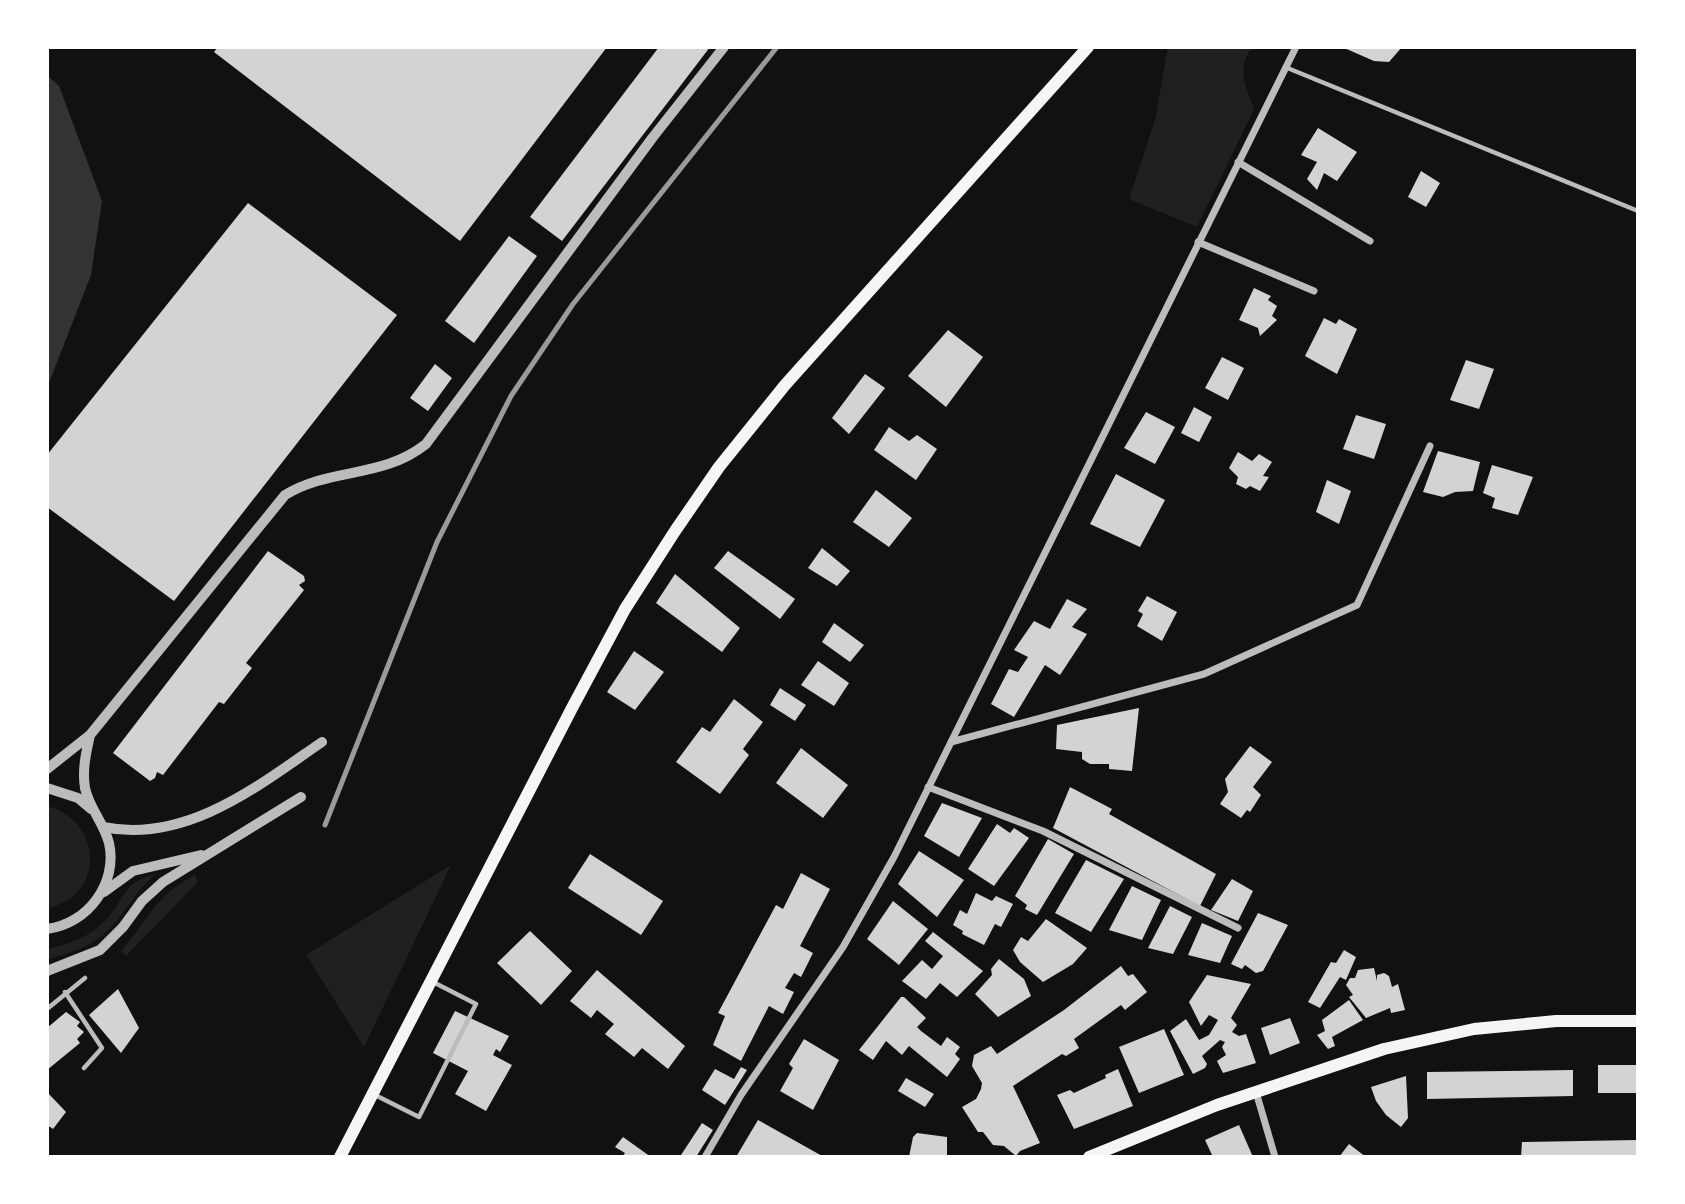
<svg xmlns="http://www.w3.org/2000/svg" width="1685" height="1204" font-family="Raleway,sans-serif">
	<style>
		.green { fill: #202020 }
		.water { fill: #333 }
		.building { fill: #d3d3d3 }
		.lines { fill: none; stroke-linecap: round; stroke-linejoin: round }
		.service { stroke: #bcbcbc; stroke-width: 4.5 }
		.minor { stroke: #bcbcbc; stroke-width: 7 }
		.tertiary { stroke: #bcbcbc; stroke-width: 10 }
		.secondary { stroke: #f5f5f5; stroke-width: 12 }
		.rail { stroke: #9a9a9a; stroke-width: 5 }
	</style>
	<rect width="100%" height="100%" fill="#111"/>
	<!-- green -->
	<path class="green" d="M1168,47H1253C1235,66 1246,89 1254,109L1197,227L1129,199L1155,120Z
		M47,806C103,821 106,897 47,908Z
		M451,865L364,1047L306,955Z
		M154,875C133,894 122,919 103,935C87,949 67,953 47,960V949C70,944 90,937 107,919C124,900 125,880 154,875Z
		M195,875L198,882L126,956L121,951C148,921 156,894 195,875Z"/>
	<!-- water -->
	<path class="water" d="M47,75L59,86L102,201L91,275L47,388Z"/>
	<!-- building -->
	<path class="building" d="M218,47H607L460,241L214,52Z
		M659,47H710L562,241L530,217Z
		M1342,47H1402L1389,62L1374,61Z
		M1318,128L1357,152L1337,181L1324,173L1317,190L1307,179L1317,162L1301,155Z
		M1421,171L1440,183L1426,207L1408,197Z
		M248,203L397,315L174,601L47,507V455Z
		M509,236L537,256L474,343L445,321Z
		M1254,288L1271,296L1268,300L1277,306L1272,316L1277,320L1260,336L1258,328L1239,320Z
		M1324,318L1336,324L1339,319L1357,329L1337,374L1305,356Z
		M948,330L983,357L946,407L908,376Z
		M1222,357L1244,368L1228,400L1205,388Z
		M1466,360L1494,369L1479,409L1450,400Z
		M435,364L452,378L428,411L410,398Z
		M865,374L885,388L849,434L832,418Z
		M1194,407L1212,417L1199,442L1181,433Z
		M1146,412L1175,427L1155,464L1124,448Z
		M1356,415L1386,424L1374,459L1343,449Z
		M889,427L909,441L917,435L937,449L916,480L874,450Z
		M1438,451L1480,462L1473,491L1455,492L1443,497L1423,492Z
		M1238,452L1252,461L1259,454L1272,462L1263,476L1269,477L1260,491L1250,486L1246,489L1236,484L1238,477L1229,468Z
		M1492,465L1533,477L1518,515L1492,508L1495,498L1483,493Z
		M1116,474L1165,500L1140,547L1090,524Z
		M1327,480L1351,491L1339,524L1316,512Z
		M876,490L912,518L889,547L853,522Z
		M822,548L850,571L837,586L808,568Z
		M268,551L304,576L305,581L299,585L304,590L246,663L252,668L224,704L219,702L163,775L157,772L155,778L150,781L113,753Z
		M728,551L795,599L780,619L714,568Z
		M675,574L740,628L722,652L656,603Z
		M1147,596L1177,612L1162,641L1137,626L1143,614L1138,611Z
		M1067,599L1087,609L1072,627L1087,634L1060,675L1045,665L1014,717L991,704L1009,669L1018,672L1028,657L1014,650L1034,621L1050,629Z
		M834,623L864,645L850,662L822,642Z
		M634,651L664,672L635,710L607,692Z
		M818,661L849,683L834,706L801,685Z
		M780,688L806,705L795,721L770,705Z
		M734,699L763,722L743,749L749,755L720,794L676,762L702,727L710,732Z
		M1139,708L1132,771L1109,769V764H1090L1082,759V752L1056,749L1057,725Z
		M1250,746L1272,762L1253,787L1261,795L1250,812L1247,810L1241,818L1220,804L1228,792L1225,779Z
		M801,748L848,785L823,818L776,783Z
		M1070,787L1112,809L1109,814L1216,874L1200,906L1053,828Z
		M942,803L982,818L959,857L924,836Z
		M997,824L1010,833L1014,828L1029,838L994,886L968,869Z
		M1048,839L1074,854L1037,915L1025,909L1027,905L1015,896Z
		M919,851L964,880L937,917L898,884Z
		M590,854L663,901L641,935L568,888Z
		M1086,860L1124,879L1091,932L1055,913Z
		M801,873L830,889L800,946L813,953L801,977L794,973L785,988L794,992L783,1014L769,1006L741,1061L713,1045L725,1016L718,1013L776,905L783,909Z
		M1232,879L1253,891L1238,921L1211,910Z
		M1132,886L1161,900L1142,940L1109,930Z
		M976,893L992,901L996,896L1013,904L1001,927L995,924L984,945L962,934L963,931L953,925L960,910L967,914Z
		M893,901L928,929L899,965L867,939Z
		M1170,906L1192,917L1173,954L1148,948Z
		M1258,913L1288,925L1263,971L1256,973L1245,965L1242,969L1231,964Z
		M1046,919L1087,948L1073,964L1043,982L1020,962L1013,950L1021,937L1028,941Z
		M1202,923L1232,936L1220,963L1188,955Z
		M530,931L572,971L541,1005L497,963Z
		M933,932L983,971L957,997L940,983L926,999L902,981L922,960L932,969L943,956L925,941Z
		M1344,950L1356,957L1346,980L1340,977L1320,1008L1308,1002L1331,962L1336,963Z
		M999,959L1024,979L1031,996L998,1017L975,994L992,975L991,969Z
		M1121,966L1128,976L1133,974L1147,992L1125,1010L1121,1005L1074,1039L1079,1048L1066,1056L1062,1054L1013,1086L1040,1143L1020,1151L1016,1156L1004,1146L993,1145L983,1132H978L962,1107L976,1099L981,1089L982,1083L972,1066L974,1055L991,1046L997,1054L1064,1010Z
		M1374,968L1377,981V975L1384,973L1389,976L1392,987L1398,984L1405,1010L1391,1013L1390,1008L1366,1018L1349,997L1353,995L1346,985L1350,978H1355L1358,970Z
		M597,970L685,1046L668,1069L642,1048L634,1057L605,1034L614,1024L597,1010L591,1018L570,1001Z
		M1207,975L1251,984L1231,1018L1237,1025L1232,1032L1239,1036L1246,1034L1256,1063L1223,1073L1217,1061L1226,1055L1222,1047L1225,1042L1220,1040L1202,1056L1207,1064L1205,1068L1193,1074L1170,1031L1186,1019L1199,1040L1209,1035L1218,1020L1209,1015L1201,1026L1189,1002Z
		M118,989L139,1028L121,1053L89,1015Z
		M901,997H904L926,1018L917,1027L921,1031L941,1046L947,1037L960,1047L955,1054L960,1059L947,1077L909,1046L902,1055L886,1041L873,1060L859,1050Z
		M1349,1000L1363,1020L1332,1037L1335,1046L1328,1049L1317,1035L1325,1031L1322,1020Z
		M455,1011L509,1036L500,1052L496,1049L493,1055L512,1065L486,1111L455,1094L468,1071L433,1053Z
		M66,1012L80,1022L77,1026L84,1032L77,1039L80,1043L47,1070V1028Z
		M1290,1018L1300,1043L1270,1055L1261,1028Z
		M1164,1029L1184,1075L1139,1093L1119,1047Z
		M804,1039L839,1060L813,1110L780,1091L793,1068L789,1064Z
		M1598,1065H1638V1093H1598Z
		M741,1067L747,1070L725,1105L702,1090L715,1069L734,1079Z
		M1118,1069L1133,1106L1074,1129L1057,1095L1070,1090L1074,1093L1106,1078L1105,1075Z
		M1573,1070V1096L1427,1099V1072Z
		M1406,1076L1408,1118L1401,1127L1386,1115L1376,1101L1371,1087Z
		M906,1078L934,1094L925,1107L898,1091Z
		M47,1092L66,1112L53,1129L47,1125Z
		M758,1120L824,1157H736Z
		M702,1123L713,1130L696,1157H685L681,1155Z
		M1239,1125L1253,1157H1213L1205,1140Z
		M917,1133L947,1137V1157H909L913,1137Z
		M623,1137L651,1157H622L625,1153L615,1147Z
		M1638,1140V1157H1521L1522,1142Z
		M1349,1144L1366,1157H1339Z"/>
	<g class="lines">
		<!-- service -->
		<path class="service" d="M1285,67L1638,211
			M65,992L102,1048L84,1068
			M47,1009L85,978
			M373,1094L419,1117L476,1004L433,982"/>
		<!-- minor -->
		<path class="minor" d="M1238,162L1370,241
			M1198,242L1314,291
			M951,742L1204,674L1357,605L1430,446
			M928,787L1043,831L1238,928
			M1256,1092L1275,1157
			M705,1157L741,1095L843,947L894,857L1296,47"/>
		<!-- tertiary -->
		<path class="tertiary" d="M47,769L90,735L285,495C331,467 382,479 426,444L653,137L724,47
			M47,788L78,798L91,809
			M103,827C186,844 258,786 322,742
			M104,892L133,871L201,855
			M47,929C88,924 118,883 109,843C104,823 89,808 85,788C82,770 86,753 90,735
			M47,971L100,950L123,927L142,901L163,882L301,797"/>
		<!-- secondary -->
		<path class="secondary" d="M340,1157L572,708L625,609L675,531L719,467L785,385L1088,47
			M1089,1157L1217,1105L1384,1049L1474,1029L1556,1021H1638"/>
		<!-- rail -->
		<path class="rail" d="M325,825L437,542L511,396L573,304L777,47"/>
	</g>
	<!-- border -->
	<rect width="1685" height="1204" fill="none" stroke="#ffffff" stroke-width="98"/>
</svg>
